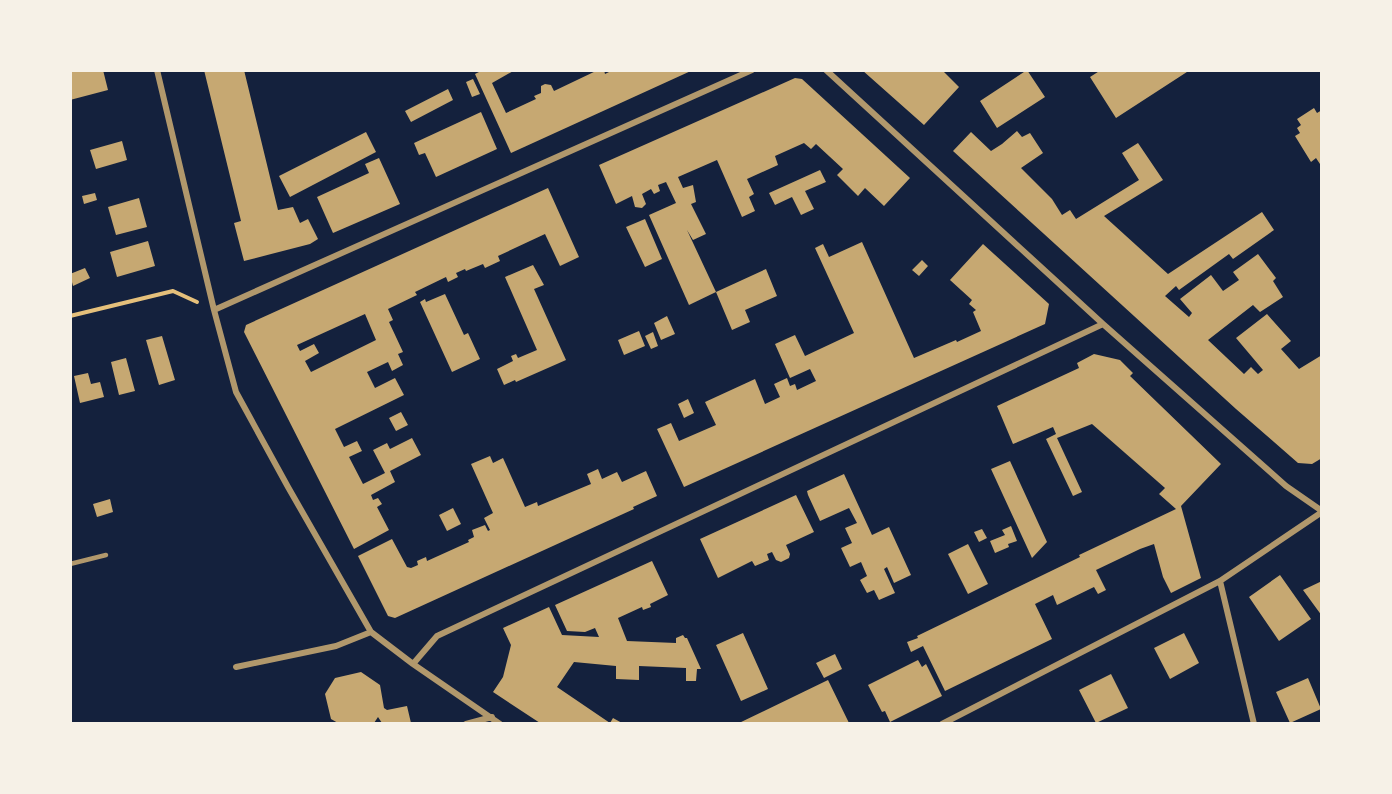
<svg xmlns="http://www.w3.org/2000/svg" width="1392" height="794" font-family="Montserrat,sans-serif">
	<style>
		.building { fill: #c6a872; fill-rule: evenodd }
		.lines { fill: none; stroke-linecap: round; stroke-linejoin: round }
		.path { stroke: #e5c07b; stroke-width: 4 }
		.service { stroke: #b1986c; stroke-width: 4.5 }
		.minor { stroke: #b1986c; stroke-width: 6 }
	</style>
	<rect width="100%" height="100%" fill="#14213d"/>
	<!-- building -->
	<path class="building" d="M70,70H103L108,90L70,100Z
		M204,70H244L278,210L293,207L300,223L308,219L318,239L310,244L244,261L234,223L241,221Z
		M483,70H515L492,83L506,113L536,99L534,96L541,93V86L545,84L551,85L554,91L598,70H604L605,74L613,70H693L511,153L475,74Z
		M862,70H923L925,72L927,70H942L959,87L924,125Z
		M1027,70L1045,97L997,128L980,101Z
		M1101,70H1190L1116,118L1090,77Z
		M795,78L802,79L910,178L884,206L865,188L858,196L837,175L843,169L816,144L811,149L804,143L775,156L778,165L747,179L754,194L749,197L755,211L742,217L717,160L678,177L683,188L693,185L696,202L691,204L706,234L693,240L687,230L716,292L689,305L649,215L676,203L666,182L658,185L660,191L654,194L651,189L642,194L646,204L642,208L635,207L632,196L616,204L599,165Z
		M473,79L480,94L472,97L466,82Z
		M448,89L453,100L411,122L405,111Z
		M1314,108L1317,113L1322,110V167L1316,158L1311,162L1295,136L1300,133L1297,128L1301,125L1297,119Z
		M481,112L497,149L436,177L425,153L419,155L414,143Z
		M1017,131L1022,137L1030,133L1043,153L1021,168L1052,199L1062,215L1070,210L1076,219L1139,180L1122,153L1138,143L1163,180L1104,216L1168,274L1262,212L1274,230L1233,259L1229,254L1179,290L1176,286L1165,296L1189,317L1192,313L1180,299L1211,275L1223,291L1239,280L1233,272L1258,254L1276,278L1273,281L1283,297L1260,312L1253,305L1208,340L1244,374L1251,367L1258,374L1263,370L1236,338L1267,314L1291,341L1281,349L1299,369L1322,355V458L1312,464L1298,463L1236,409L953,151L971,132L991,151L1002,144Z
		M366,132L376,152L290,197L279,176Z
		M122,141L127,160L96,169L90,150Z
		M379,158L400,204L333,233L317,197L369,173L365,164Z
		M820,170L826,182L805,191L814,209L801,215L792,197L775,205L769,193Z
		M548,188L579,257L560,266L545,234L498,256L500,261L485,268L483,264L466,271L465,269L456,273L458,277L448,282L446,277L415,292L417,295L388,309L393,320L389,322L403,352L398,354L403,365L392,371L388,362L367,372L375,388L395,378L404,395L335,429L344,447L357,441L362,451L349,457L363,484L385,473L373,450L387,443L390,449L412,438L421,455L390,471L395,482L371,495L373,500L378,498L382,504L377,507L389,530L354,549L244,332L246,325ZM365,314L376,340L311,372L305,361L319,353L314,344L300,351L297,345Z
		M95,193L97,200L84,204L82,196Z
		M139,198L147,227L116,235L108,207Z
		M645,219L662,259L645,267L626,227Z
		M148,241L155,266L117,277L110,252Z
		M862,242L914,358L956,340L957,342L981,331L973,312L976,310L969,304L972,300L950,280L983,244L1049,304L1045,324L684,487L657,429L671,423L679,441L716,425L705,402L755,379L765,404L780,397L774,384L787,378L790,386L795,384L797,390L816,381L810,369L790,378L775,344L795,335L805,356L854,333L815,248L823,244L829,257Z
		M922,260L928,266L919,276L912,270Z
		M533,265L544,285L534,289L566,360L516,382L515,380L504,385L497,369L513,361L511,356L516,354L518,358L537,350L505,277Z
		M85,268L90,278L73,286L70,274Z
		M766,269L777,296L745,310L750,322L732,330L716,292Z
		M445,294L464,335L468,333L480,359L452,372L420,302L425,299L426,302Z
		M667,316L675,334L661,340L654,323Z
		M639,331L645,346L624,355L618,340Z
		M653,332L658,346L651,349L645,336Z
		M162,336L175,380L159,385L146,340Z
		M1094,354L1120,360L1133,373L1130,376L1221,464L1181,506L1201,578L1171,593L1163,577L1154,544L1140,549L1096,570L1106,590L1098,594L1094,587L1057,605L1053,595L1035,604L1052,639L945,691L923,646L911,652L907,642L918,638L917,636L1080,557L1079,555L1176,509L1159,494L1165,488L1092,424L1057,438L1082,492L1073,496L1046,439L1056,434L1053,427L1013,444L997,406L1079,368L1077,363Z
		M126,358L135,391L119,395L111,362Z
		M88,373L91,384L100,382L104,397L80,403L74,376Z
		M688,399L694,413L684,418L678,404Z
		M401,412L408,425L396,431L389,418Z
		M490,456L493,463L503,458L525,507L537,502L538,506L591,484L587,474L598,469L602,479L617,472L622,482L646,471L657,496L633,507L634,509L395,618L388,616L358,556L392,539L407,567L411,568L418,565L417,561L426,557L427,561L469,542L468,540L474,537L472,530L485,525L488,531L490,530L484,518L493,513L471,464Z
		M1010,461L1047,542L1032,558L991,469Z
		M844,474L872,535L889,527L911,575L894,583L887,567L884,569L895,593L879,600L874,590L867,593L860,580L867,576L861,562L850,567L841,548L852,543L845,528L857,523L849,508L820,521L808,495L807,491Z
		M796,495L814,532L786,545L790,554L789,558L781,562L776,560L772,552L767,554L769,560L755,566L752,561L718,578L700,539Z
		M110,499L113,512L97,517L93,504Z
		M453,508L461,524L447,531L439,515Z
		M1011,526L1017,541L1008,544L1009,547L995,553L990,541L1005,535L1002,530Z
		M982,529L987,538L979,542L974,532Z
		M968,544L988,584L968,594L948,554Z
		M652,561L668,595L650,604L651,607L643,610L642,607L618,618L627,641L676,643V638L683,635L685,638H687L701,669H697L696,681H686V668L639,666V680L616,679V666L574,662L557,687L610,723L613,718L622,723H540L493,692L503,677L511,645L503,628L549,607L562,635L599,637L595,628L585,632L567,631L555,605Z
		M1280,575L1311,619L1279,641L1249,597Z
		M1322,581V616L1303,590Z
		M743,633L768,689L741,701L716,645Z
		M1184,633L1199,663L1170,679L1154,648Z
		M835,654L842,669L824,678L816,663Z
		M918,660L922,667L926,664L942,696L890,722L885,711L882,712L868,685Z
		M361,672L380,685L384,708L387,710L407,706L411,723H382L378,717L374,723H338L331,719L325,694L335,678Z
		M1111,674L1128,708L1096,723L1079,690Z
		M1308,678L1321,709L1290,723L1276,692Z
		M828,680L849,723H739Z"/>
	<g class="lines">
		<!-- path -->
		<path class="path" d="M70,316L173,291L197,302"/>
		<!-- service -->
		<path class="service" d="M70,564L106,555"/>
		<!-- minor -->
		<path class="minor" d="M157,70L214,310L236,392L288,487L371,632L413,664L500,724
			M826,70L1103,324L1286,486L1322,511
			M214,310L752,70
			M1220,581L1254,724
			M413,664L437,636L1103,324
			M236,667L336,646L371,632
			M466,724L492,717
			M942,724L1220,581L1322,512"/>
	</g>
	<!-- border -->
	<rect width="1392" height="794" fill="none" stroke="#f6f1e7" stroke-width="144"/>
</svg>
